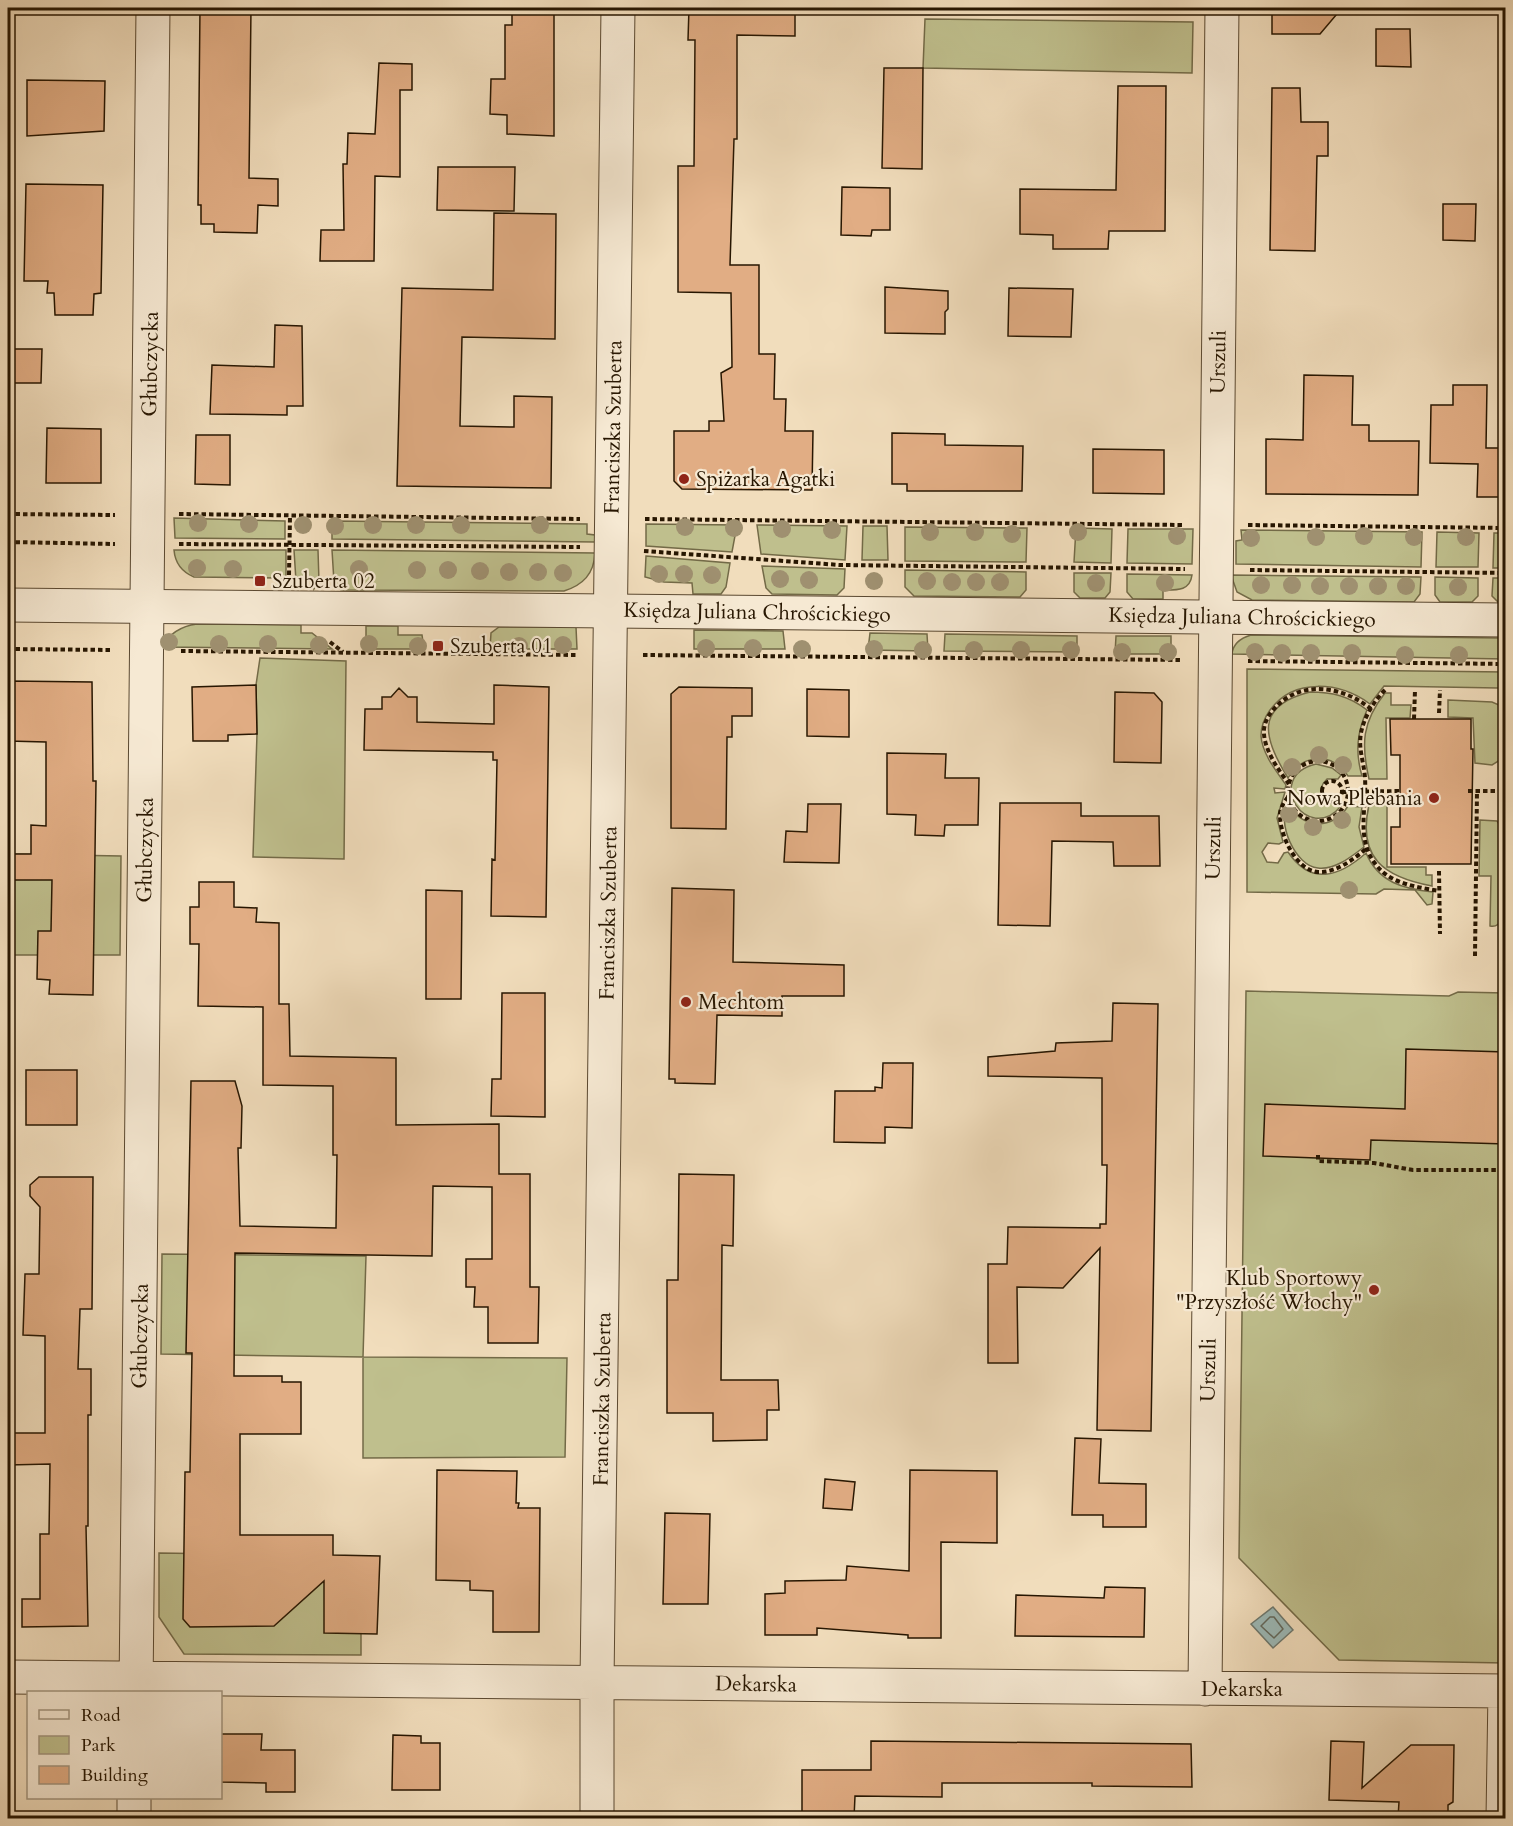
<svg xmlns="http://www.w3.org/2000/svg" width="1513" height="1826" font-family="Cardo,serif">
	<style>
		.green { fill: #bfbf8d; stroke: #736a47; stroke-width: 1.5 }
		.water { fill: #9cbab8; stroke: #6d786f; stroke-width: 1.5 }
		.lines { fill: none; stroke-linecap: round; stroke-linejoin: round }
		.shore { stroke: #62685c; stroke-width: 1.5 }
		.building { fill: #e1ad84; stroke: #271601; stroke-width: 1.5 }
		.minor-casing { stroke: #5a4830; stroke-width: 35 }
		.tertiary-casing { stroke: #5a4830; stroke-width: 35 }
		.path { stroke: #271601; stroke-width: 4; stroke-dasharray: 4.5 3; stroke-linecap: butt }
		.minor { stroke: #f6e9d3; stroke-width: 33 }
		.tertiary { stroke: #f6e9d3; stroke-width: 33 }
		.tree { fill: #9f9070 }
		.poi-dot { fill: #8f2418; stroke: #f6e9d3; stroke-width: 2 }
		.labels { text-anchor: middle; stroke-width: 4.5; stroke-linejoin: round; paint-order: stroke }
		.street-label { font-size: 21px; fill: #271601; stroke: #f6e9d3 }
		.poi-label { font-size: 21px; fill: #271601; stroke: #f6e9d3; text-anchor: start }
	</style>
	<rect width="100%" height="100%" fill="#f1ddbc"/>
	<filter id="stains"><feTurbulence type="fractalNoise" baseFrequency=".00333" numOctaves="4"/><feColorMatrix values="0 0 0 0 .2 0 0 0 0 .09 0 0 0 0 .02 0 0 0 .5 -.17"/></filter>
	<radialGradient id="worn" r=".72"><stop offset=".6" stop-color="#630" stop-opacity="0"/><stop offset="1" stop-color="#630" stop-opacity=".3"/></radialGradient>
	<!-- green -->
	<path class="green" d="M925,19L1193,22L1192,73L923,68Z
		M174,518L285,521V539L175,538Z
		M332,521L587,524V534L595,535V542L332,539Z
		M646,524L737,525L732,552L646,546Z
		M757,525L847,526L845,560L761,554Z
		M863,526H887L888,560H862Z
		M905,527L1027,528L1026,562L905,561Z
		M1076,528L1112,529L1111,563L1074,562Z
		M1128,529H1193L1192,564L1127,563Z
		M1241,530L1422,532L1421,567L1236,564V541L1242,540Z
		M1437,532L1479,533L1478,567H1436Z
		M1494,533H1505V568H1493Z
		M174,550H286V575L283,578L194,577C182,572 175,562 174,550Z
		M294,550H318L319,582L314,589V581H296Z
		M332,550L595,553C594,574 583,585 564,591L341,590L334,582Z
		M646,556L730,563L726,587L721,594H693L692,583L664,582L645,577Z
		M762,566L845,569L844,588L837,595L772,594L766,588Z
		M905,570L1026,572V590L1020,597L914,596L905,587Z
		M1074,573H1111L1110,592L1105,598H1080L1074,592Z
		M1127,574L1192,575C1190,591 1177,590 1163,590V599H1133L1127,592Z
		M1231,575L1421,577L1420,594L1414,602L1252,600L1237,592Z
		M1435,577L1478,578V596L1472,602H1440L1435,595Z
		M1493,578H1505V602H1498L1492,596Z
		M197,624L301,625V633H312L332,649L162,647C170,632 182,626 197,624Z
		M366,626H398V635H422L424,649H366Z
		M499,627H576L577,649H490L491,633Z
		M694,630L783,631L785,649H694Z
		M870,633L927,634L928,651L868,650Z
		M945,634L1077,636V652L944,651Z
		M1251,635L1501,638L1505,640V659L1232,654C1233,643 1241,638 1251,635Z
		M1116,636H1171V654H1115Z
		M260,658L346,661L344,859L253,857L257,734L256,685Z
		M1247,669L1505,672V682L1498,688L1384,686L1370,704C1340,682 1294,677 1270,710C1265,717 1261,727 1261,736C1262,753 1276,771 1286,785L1285,789L1274,788L1275,793L1285,792L1277,818L1283,842L1279,844L1268,843L1262,852L1267,862L1278,863L1284,853L1288,852C1311,886 1339,877 1366,853C1378,882 1403,889 1433,892L1432,904L1427,905L1415,890L1384,889L1376,894L1247,892Z
		M1310,692C1332,692 1349,696 1367,710C1357,732 1355,752 1362,776H1348C1333,752 1302,753 1288,778C1263,738 1254,706 1310,692Z
		M1385,693H1391V705H1411L1410,718H1386L1387,779H1369C1361,744 1362,722 1385,693Z
		M1448,700L1492,702L1499,705L1501,711L1500,760L1492,765L1475,763L1473,718L1448,717Z
		M1316,764L1332,768L1341,775L1338,779H1327C1315,790 1321,807 1338,803L1341,806C1308,846 1262,777 1316,764Z
		M1288,803C1300,829 1333,831 1348,806L1362,807L1359,827L1364,847C1351,857 1335,870 1318,868C1295,866 1276,822 1288,803Z
		M1387,804V867H1426V875H1432V886C1384,877 1357,858 1369,805Z
		M1480,820L1497,821L1502,828L1501,920C1499,925 1495,927 1490,926L1491,876H1479Z
		M8,854L121,856L120,955H8Z
		M1246,991L1449,996L1458,992L1505,993V1663L1339,1660L1239,1558Z
		M162,1254L366,1256L363,1357L567,1358L565,1457L363,1458V1357L161,1354Z
		M159,1553L361,1556V1655L184,1654L159,1617Z"/>
	<!-- water -->
	<path class="water" d="M1273,1607L1293,1630L1273,1648L1251,1624Z"/>
	<g class="lines">
		<!-- shore -->
		<path class="shore" d="M1270,1617H1274L1283,1629L1274,1638L1261,1626Z"/>
	</g>
	<!-- building -->
	<path class="building" d="M200,8H251L249,178L278,179V206L258,205L257,233L214,232V224H201V205H198Z
		M512,8H554V136L507,134V115L490,114L491,79H505V25H512Z
		M689,8H795V36L737,35V139H734L730,265H759V354H775L774,399H786L785,431H813L812,490L682,489L674,481V431H709V421H724L721,373L732,367L731,293L678,292V166H694L695,40H688Z
		M1272,8H1342L1320,34H1272Z
		M1376,29H1410L1411,67L1376,66Z
		M379,63L412,64V90H400V177L375,176L374,261H320L321,230H344L343,164H347L348,133L375,134Z
		M884,68H923L922,169L882,168Z
		M27,80L105,81L104,131L27,136Z
		M1118,86H1166L1165,231H1109L1108,249H1053V235L1020,234V189L1116,190Z
		M1272,88H1300L1301,122H1328V156H1317L1315,251L1270,250Z
		M438,167H515L514,211L437,210Z
		M26,184L103,185L101,293L94,294L93,315H55L54,293H47L48,281H24Z
		M842,187L890,188V230H872L871,236L841,235Z
		M1443,204H1476L1475,241L1443,240Z
		M494,213L556,214L555,339L462,337L460,426L514,427V396L552,397L551,488L397,486L402,288L493,290Z
		M885,287L948,291V309L945,312V334L885,333Z
		M1009,288L1073,289L1071,337L1008,336Z
		M275,325L302,326L303,406H287V415L210,414L212,365L274,367Z
		M8,349H42L41,383H8Z
		M1304,375L1353,376L1352,425H1369V441H1419L1418,495L1266,494V439L1303,440Z
		M1453,385H1487L1486,448H1506V497H1477L1478,464L1430,463L1431,405H1453Z
		M47,428L101,429V483H46Z
		M892,433L945,434V445L1023,446L1022,491H907V484H892Z
		M196,435H230V485L195,484Z
		M1093,449L1164,450V494L1093,493Z
		M8,681L92,682L93,781H96L93,995L49,994L50,980L37,979L38,931H51L52,880H10V854H31V825L46,826V742L8,741Z
		M256,685L257,734L228,735V741H193L192,687Z
		M494,685L549,687L546,917L491,916L492,859L495,860L497,760H493V752L364,750L365,709H382V697H391L399,688L408,697H417V722L494,724Z
		M679,687L752,688V716H732V737H727L726,829L671,828V694Z
		M807,689L849,690V737L807,736Z
		M1115,692L1154,693L1162,702L1161,763L1114,762Z
		M1390,719H1471V749H1473L1471,864H1391V827H1400V755H1391Z
		M887,753L946,754L945,778H979L978,825H945L944,836L915,835L916,815L887,814Z
		M1000,803H1081V816H1159L1160,866H1114L1113,842L1052,841L1050,926L998,925Z
		M808,804H841L839,863L784,862L786,831L807,832Z
		M199,882H234V907L257,908L256,922L279,923V1004H289L290,1056L396,1058V1125L499,1124V1174H530V1287H539L538,1343H488V1307H474L475,1287H466V1259H492V1187L433,1186L432,1256L235,1253L234,1376H282V1382H301V1434H240V1535H333V1555L380,1556L377,1634L324,1633V1581L274,1626L190,1627L183,1619L185,1472H190L192,1353H186L191,1081H235L242,1106L241,1148H238L240,1226L336,1228L337,1155H333V1086L263,1085V1007L198,1006L199,944H190V907H199Z
		M672,888L734,890L733,962L844,965V996H782V1016L717,1015L715,1084L675,1083V1079H669Z
		M426,890L462,891L461,999H426Z
		M502,993H545V1117L491,1116L492,1079H501Z
		M1113,1003L1158,1004L1151,1431L1097,1430L1100,1248L1063,1288L1017,1287L1018,1363H988V1264H1007L1008,1227L1100,1228V1224H1106L1107,1165H1102V1078L988,1076V1057L1055,1051L1056,1043L1112,1041Z
		M1406,1049L1506,1052V1144L1371,1140L1370,1160L1263,1156L1265,1104L1405,1109Z
		M883,1063H913L912,1128L885,1127V1143L834,1142L835,1091H875V1087L882,1088Z
		M26,1070H77V1125H26Z
		M679,1174L734,1175L733,1246L722,1245L721,1380H778L779,1410H767V1440L713,1441V1413H667V1280H678Z
		M39,1177H93L92,1309H80L78,1369H91V1415H88V1526H86L88,1626L22,1627V1599H40V1534H49L50,1464L8,1465L9,1433H45V1336L23,1335L25,1274H39L40,1207L30,1196V1185Z
		M1075,1438L1101,1439L1099,1483L1146,1484V1527H1103V1515H1072Z
		M437,1470L517,1471L516,1503H519L518,1508H540L539,1632H493V1591L470,1590V1581L436,1580Z
		M910,1470L997,1471V1543L941,1542V1638H908V1635L817,1628V1635H765V1594L785,1593V1581L846,1580L847,1566L909,1571Z
		M825,1479L855,1482L852,1510L823,1508Z
		M665,1513L710,1514L708,1604H663Z
		M1105,1587L1145,1588L1144,1637L1015,1636L1016,1595L1104,1598Z
		M220,1734H262L261,1750H295V1792H266V1783L220,1782Z
		M393,1735L421,1736V1743H440V1790H392Z
		M871,1741L1191,1744L1192,1787L1092,1786V1783H942V1797L855,1796L854,1818H829V1812H802V1770H871Z
		M1331,1741L1364,1742L1362,1788L1411,1745H1454L1453,1802L1448,1805V1818H1398L1399,1802L1329,1800Z"/>
	<g class="lines">
		<defs>
			<path id="minor" d="M8,1677L1506,1691
				M1205,1689L1222,8
				M136,1692L153,8
				M134,1818V1798
				M597,1818V1683L618,8
				M1503,1818L1505,1691"/>
			<path id="tertiary" d="M8,605L1506,620"/>
		</defs>
		<!-- minor casing -->
		<use href="#minor" class="minor-casing"/>
		<!-- tertiary casing -->
		<use href="#tertiary" class="tertiary-casing"/>
		<!-- path -->
		<path class="path" d="M8,514L115,515
			M179,514L580,519
			M645,519L1183,525
			M1248,525L1506,528
			M8,542L115,544
			M179,544L580,547
			M644,551L840,565L1185,569
			M1250,570L1506,573
			M289,575L290,516
			M330,642L343,652
			M8,649L113,650
			M181,651L578,655
			M643,655L1182,660
			M1248,661L1506,664
			M1385,690C1374,701 1364,717 1361,733C1358,749 1364,762 1365,778C1367,808 1355,840 1377,866C1391,884 1418,887 1439,891
			M1439,713L1440,690
			M1414,719L1415,690
			M1288 791a30 30 0 1 1 60 0a30 30 0 1 1-60 0Z
			M1322 791a10 10 0 1 1 20 0a10 10 0 1 1-20 0Z
			M1289,784C1279,771 1265,751 1264,734C1263,725 1268,715 1274,709C1300,679 1343,686 1371,709
			M1468,791H1506
			M1342,792L1400,791
			M1288,797C1284,802 1281,807 1280,813C1279,833 1295,870 1318,872C1336,873 1354,859 1367,848
			M1439,871L1440,934
			M1475,956L1477,791
			M1318,1155V1161L1374,1163L1413,1170H1506"/>
		<!-- minor -->
		<use href="#minor" class="minor"/>
		<!-- tertiary -->
		<use href="#tertiary" class="tertiary"/>
	</g>
	<!-- trees -->
	<g class="tree">
		<circle cx="198" cy="523" r="9"/>
		<circle cx="249" cy="524" r="9"/>
		<circle cx="303" cy="525" r="9"/>
		<circle cx="373" cy="525" r="9"/>
		<circle cx="416" cy="525" r="9"/>
		<circle cx="461" cy="525" r="9"/>
		<circle cx="540" cy="525" r="9"/>
		<circle cx="335" cy="526" r="9"/>
		<circle cx="685" cy="527" r="9"/>
		<circle cx="734" cy="528" r="9"/>
		<circle cx="782" cy="529" r="9"/>
		<circle cx="832" cy="530" r="9"/>
		<circle cx="930" cy="532" r="9"/>
		<circle cx="975" cy="532" r="9"/>
		<circle cx="1078" cy="532" r="9"/>
		<circle cx="1012" cy="534" r="9"/>
		<circle cx="1177" cy="536" r="9"/>
		<circle cx="1364" cy="536" r="9"/>
		<circle cx="1316" cy="537" r="9"/>
		<circle cx="1414" cy="537" r="9"/>
		<circle cx="1466" cy="537" r="9"/>
		<circle cx="1251" cy="538" r="9"/>
		<circle cx="197" cy="568" r="9"/>
		<circle cx="233" cy="569" r="9"/>
		<circle cx="359" cy="569" r="9"/>
		<circle cx="417" cy="570" r="9"/>
		<circle cx="448" cy="570" r="9"/>
		<circle cx="480" cy="571" r="9"/>
		<circle cx="509" cy="572" r="9"/>
		<circle cx="538" cy="572" r="9"/>
		<circle cx="563" cy="573" r="9"/>
		<circle cx="659" cy="574" r="9"/>
		<circle cx="684" cy="574" r="9"/>
		<circle cx="712" cy="575" r="9"/>
		<circle cx="780" cy="579" r="9"/>
		<circle cx="809" cy="580" r="9"/>
		<circle cx="874" cy="581" r="9"/>
		<circle cx="927" cy="581" r="9"/>
		<circle cx="952" cy="582" r="9"/>
		<circle cx="976" cy="582" r="9"/>
		<circle cx="1000" cy="582" r="9"/>
		<circle cx="1096" cy="583" r="9"/>
		<circle cx="1165" cy="583" r="9"/>
		<circle cx="1261" cy="585" r="9"/>
		<circle cx="1292" cy="585" r="9"/>
		<circle cx="1320" cy="586" r="9"/>
		<circle cx="1349" cy="586" r="9"/>
		<circle cx="1378" cy="586" r="9"/>
		<circle cx="1406" cy="586" r="9"/>
		<circle cx="1458" cy="587" r="9"/>
		<circle cx="169" cy="642" r="9"/>
		<circle cx="219" cy="644" r="9"/>
		<circle cx="268" cy="644" r="9"/>
		<circle cx="369" cy="644" r="9"/>
		<circle cx="319" cy="645" r="9"/>
		<circle cx="563" cy="645" r="9"/>
		<circle cx="418" cy="646" r="9"/>
		<circle cx="519" cy="646" r="9"/>
		<circle cx="706" cy="648" r="9"/>
		<circle cx="753" cy="648" r="9"/>
		<circle cx="802" cy="649" r="9"/>
		<circle cx="874" cy="649" r="9"/>
		<circle cx="923" cy="650" r="9"/>
		<circle cx="974" cy="650" r="9"/>
		<circle cx="1021" cy="650" r="9"/>
		<circle cx="1071" cy="650" r="9"/>
		<circle cx="1122" cy="652" r="9"/>
		<circle cx="1168" cy="652" r="9"/>
		<circle cx="1255" cy="652" r="9"/>
		<circle cx="1282" cy="653" r="9"/>
		<circle cx="1311" cy="653" r="9"/>
		<circle cx="1352" cy="653" r="9"/>
		<circle cx="1405" cy="655" r="9"/>
		<circle cx="1459" cy="655" r="9"/>
		<circle cx="1319" cy="755" r="9"/>
		<circle cx="1343" cy="765" r="9"/>
		<circle cx="1292" cy="767" r="9"/>
		<circle cx="1289" cy="814" r="9"/>
		<circle cx="1342" cy="820" r="9"/>
		<circle cx="1313" cy="827" r="9"/>
		<circle cx="1349" cy="890" r="9"/>
	</g>
	<!-- markers -->
	<g class="poi-dot">
		<circle cx="684" cy="479" r="6"/>
		<rect x="254" y="575" width="12" height="12" rx="3"/>
		<rect x="432" y="640" width="12" height="12" rx="3"/>
		<circle cx="1434" cy="798" r="6"/>
		<circle cx="686" cy="1002" r="6"/>
		<circle cx="1374" cy="1290" r="6"/>
	</g>
	<g class="labels">
		<!-- street labels -->
		<g class="street-label">
			<text transform="translate(1218 362) rotate(-89)" y="7">Urszuli</text>
			<text transform="translate(150 364) rotate(-89)" y="7">Głubczycka</text>
			<text transform="translate(613 427) rotate(-89)" y="7">Franciszka Szuberta</text>
			<text transform="translate(757 612) rotate(1)" y="7">Księdza Juliana Chrościckiego</text>
			<text transform="translate(1242 617) rotate(1)" y="7">Księdza Juliana Chrościckiego</text>
			<text transform="translate(1213 848) rotate(-89)" y="7">Urszuli</text>
			<text transform="translate(145 850) rotate(-89)" y="7">Głubczycka</text>
			<text transform="translate(608 913) rotate(-89)" y="7">Franciszka Szuberta</text>
			<text transform="translate(140 1336) rotate(-89)" y="7">Głubczycka</text>
			<text transform="translate(1208 1370) rotate(-89)" y="7">Urszuli</text>
			<text transform="translate(602 1399) rotate(-89)" y="7">Franciszka Szuberta</text>
			<text transform="translate(756 1684) rotate(1)" y="7">Dekarska</text>
			<text x="1242" y="1696">Dekarska</text>
		</g>
		<!-- poi labels -->
		<g class="poi-label">
			<text x="696" y="486">Spiżarka Agatki</text>
			<text x="272" y="588">Szuberta 02</text>
			<text x="450" y="653">Szuberta 01</text>
			<text x="1422" y="805" text-anchor="end">Nowa Plebania</text>
			<text x="698" y="1009">Mechtom</text>
			<text x="1362" y="1285" text-anchor="end">Klub Sportowy<tspan x="1362" dy="24">"Przyszłość Włochy"</tspan></text>
		</g>
	</g>
	<!-- margin -->
	<rect width="1513" height="1826" fill="none" stroke="#f1ddbc" stroke-width="30"/>
	<rect x="9" y="9" width="1495" height="1808" fill="none" stroke="#271601" stroke-width="3"/>
	<rect x="15" y="15" width="1483" height="1796" fill="none" stroke="#271601" stroke-width="1.5"/>
	<!-- legend -->
	<rect x="27" y="1691" width="195" height="108" fill="#f6e9d3" stroke="#a3957f" stroke-width="1.5"/>
	<rect x="39" y="1710" width="30" height="9" fill="#f6e9d3" stroke="#a3957f" stroke-width="1.5"/>
	<text x="81" y="1721" font-size="18" fill="#271601">Road</text>
	<rect x="39" y="1736" width="30" height="18" fill="#bfbf8d" stroke="#a3957f" stroke-width="1.5"/>
	<text x="81" y="1751" font-size="18" fill="#271601">Park</text>
	<rect x="39" y="1766" width="30" height="18" fill="#e1ad84" stroke="#a3957f" stroke-width="1.5"/>
	<text x="81" y="1781" font-size="18" fill="#271601">Building</text>
	<rect width="100%" height="100%" filter="url(#stains)"/>
	<rect width="100%" height="100%" fill="url(#worn)"/>
</svg>
